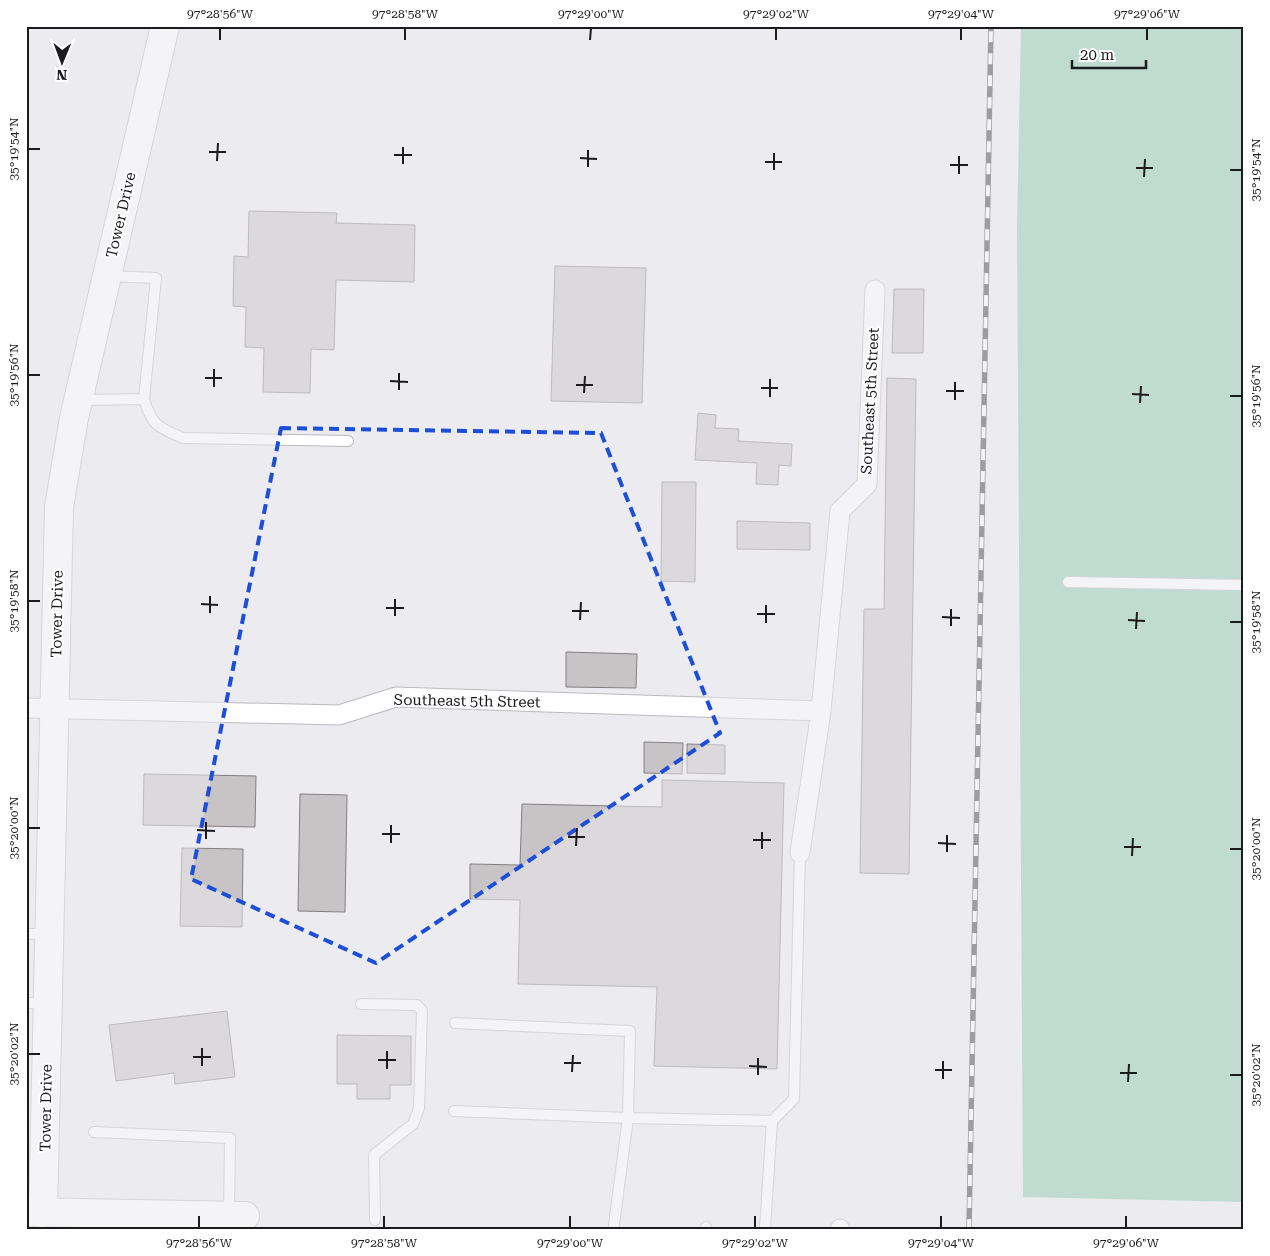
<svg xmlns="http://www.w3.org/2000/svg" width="1270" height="1256" font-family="'Roboto Serif',serif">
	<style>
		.green { fill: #8ccaa9 }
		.building { fill: #c8c3c4; stroke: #847f81 }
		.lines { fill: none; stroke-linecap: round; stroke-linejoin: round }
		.lane-casing { stroke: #bababf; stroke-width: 12 }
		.street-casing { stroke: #bababf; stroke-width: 21 }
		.secondary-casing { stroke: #bababf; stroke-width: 30 }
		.lane { stroke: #fff; stroke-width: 10 }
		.street { stroke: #fff; stroke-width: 19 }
		.secondary { stroke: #fff; stroke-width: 28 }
		.rail-casing { stroke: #3f3f42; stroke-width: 5.5 }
		.rail { stroke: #fff; stroke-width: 4; stroke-dasharray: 11; stroke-linecap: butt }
		.marked { fill: none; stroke: #1d4ed8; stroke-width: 4; stroke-dasharray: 10 6; stroke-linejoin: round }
		.ticks { fill: none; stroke: #1b1b1d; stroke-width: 2 }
		.labels { text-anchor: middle; stroke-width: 4; stroke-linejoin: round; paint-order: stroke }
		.street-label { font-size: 15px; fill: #1b1b1d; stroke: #fff }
		.neatline { fill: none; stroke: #1b1b1d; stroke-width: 2 }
		.ticks-label { font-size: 12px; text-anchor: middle; fill: #1b1b1d }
	</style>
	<rect width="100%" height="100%" fill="#ebebf0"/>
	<!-- green -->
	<path class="green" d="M1021,26H1244V1202L1023,1197L1017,228Z"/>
	<!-- building -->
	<path class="building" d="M249,211L337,213L336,223L415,225L414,282L336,280L334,350L311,349L310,393L263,392L264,348L245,347L246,307L233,306L234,256L248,257Z
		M555,266L646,268L642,403L551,401Z
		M894,289H924L923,353H892Z
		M887,378L916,379L909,874L860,873L864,609H884Z
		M698,413L716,415L715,428L739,429L738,441L792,444L791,466L779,465L778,485L756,484L757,463L695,460Z
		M662,482H696L695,582L661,581Z
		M737,521L810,523V550L737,549Z
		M566,652L637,654L636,688L566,687Z
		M644,742L683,743L682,774L644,773Z
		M687,744L725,745V774L687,773Z
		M144,774L256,776L255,827L143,825Z
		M662,780L784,783L777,1069L654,1066L657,987L518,984L520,900L470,899V864L520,865L522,804L662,807Z
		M300,794L347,795L345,912L298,911Z
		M182,848L243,849L242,927L180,926Z
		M227,1011L235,1077L175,1084L174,1073L116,1081L109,1025Z
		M337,1035L411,1036V1085H390V1099H357V1084H337Z"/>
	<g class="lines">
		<defs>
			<path id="lane" d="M144,399C152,426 158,427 183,438L348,441
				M81,400L144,399L156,278L108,276
				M1068,582L1244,585
				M26,934H49
				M26,1003H47
				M361,1004L417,1005L422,1011L419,1108L413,1124L374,1155L375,1220
				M454,1111L628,1118L630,1031L455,1023
				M772,1121L794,1099L800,853
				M94,1132L230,1138L229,1215
				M614,1225L628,1118L772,1121L765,1228
				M706,1230V1227"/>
			<path id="street" d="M26,708L339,715L396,697L821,711
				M800,853L821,711L840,511L867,484L875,290
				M840,1230V1229"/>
			<path id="secondary" d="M26,1212L245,1216
				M43,1213L59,507L74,418L165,26"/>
		</defs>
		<!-- lane casing -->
		<use href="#lane" class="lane-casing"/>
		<!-- street casing -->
		<use href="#street" class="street-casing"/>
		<!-- secondary casing -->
		<use href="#secondary" class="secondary-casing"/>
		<!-- lane -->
		<use href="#lane" class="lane"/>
		<!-- street -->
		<use href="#street" class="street"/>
		<!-- secondary -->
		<use href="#secondary" class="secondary"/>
		<defs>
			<path id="rail" d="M969,1230L991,26"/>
		</defs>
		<!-- rail casing -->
		<use href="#rail" class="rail-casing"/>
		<!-- rail -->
		<use href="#rail" class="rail"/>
	</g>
	<!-- marked area -->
	<path d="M0 0H1270V1256H0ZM281,428L601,433L720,733L376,963L191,879Z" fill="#ebebf0" fill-opacity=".55" fill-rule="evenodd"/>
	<path class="marked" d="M281,428L601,433L720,733L376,963L191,879Z"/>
	<!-- ticks -->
	<path class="ticks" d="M220,40V28M405,40V28M590,40L591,28M776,40V28M961,40V28M1147,40V28M28,149H40M209,152H226M394,155H412M580,158L597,159M217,161L218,143M765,162H782M403,164V147M950,165H968M588,167V150M1136,168H1153M774,170V153M1230,170H1242M959,174V156M1144,177L1145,159M28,375H40M205,378H222M390,381L408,382M576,385H593M214,387V369M761,388H778M399,390V373M946,391H964M584,393L585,376M1132,394L1149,395M1230,396H1242M770,397V379M955,400V382M1140,403L1141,386M28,601H40M201,604L218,605M386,608H404M572,611H589M210,613V596M757,614H775M395,616V599M942,617L960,618M580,620L581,602M1128,620L1145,621M1230,622H1242M766,623V605M951,626V609M1136,629L1137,612M28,828H40M197,830L215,831M382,834H400M568,837H585M206,839V822M753,840H771M391,843V825M938,843L956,844M576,846L577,828M1124,847H1141M762,849V832M1230,849H1242M947,852V835M1132,856L1133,838M28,1054H40M193,1057H211M378,1060H396M564,1063H581M202,1066V1048M749,1066L767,1067M387,1069V1051M935,1070H952M572,1072L573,1055M1120,1073H1137M758,1075V1058M1230,1075H1242M943,1079V1061M1128,1082L1129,1064M199,1228V1216M384,1228V1216M570,1228V1216M755,1228V1216M941,1228V1216M1126,1228V1216"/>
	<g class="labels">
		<!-- street labels -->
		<g class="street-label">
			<text transform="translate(121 215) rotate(-77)" y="5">Tower Drive</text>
			<text transform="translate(870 401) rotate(-87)" y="5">Southeast 5th Street</text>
			<text transform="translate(57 614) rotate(-89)" y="5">Tower Drive</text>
			<text transform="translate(467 701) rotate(1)" y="5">Southeast 5th Street</text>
			<text transform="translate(46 1108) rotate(-89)" y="5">Tower Drive</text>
		</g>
	</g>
	<!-- border -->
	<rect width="1270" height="1256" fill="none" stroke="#ffffff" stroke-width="55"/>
	<!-- north arrow -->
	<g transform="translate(62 62) rotate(181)" stroke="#ffffff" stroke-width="4" paint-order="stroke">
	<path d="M0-4L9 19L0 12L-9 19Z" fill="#1b1b1d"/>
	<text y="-8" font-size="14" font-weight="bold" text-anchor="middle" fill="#1b1b1d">N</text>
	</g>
	<!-- scale -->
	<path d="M1072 60v8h74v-8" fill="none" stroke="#1b1b1d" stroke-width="2.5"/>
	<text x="1080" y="60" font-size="15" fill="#1b1b1d" stroke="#ffffff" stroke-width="4" paint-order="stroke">20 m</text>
	<rect x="28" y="28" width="1214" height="1200" class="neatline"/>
	<g class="ticks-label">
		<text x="220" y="18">97°28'56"W</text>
		<text x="405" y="18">97°28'58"W</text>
		<text x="591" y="18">97°29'00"W</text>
		<text x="776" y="18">97°29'02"W</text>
		<text x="961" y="18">97°29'04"W</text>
		<text x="1147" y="18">97°29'06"W</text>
		<text transform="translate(14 149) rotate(-90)" y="4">35°19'54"N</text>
		<text transform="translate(1256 170) rotate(-90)" y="4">35°19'54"N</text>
		<text transform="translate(14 375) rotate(-90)" y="4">35°19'56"N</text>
		<text transform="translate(1256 396) rotate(-90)" y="4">35°19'56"N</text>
		<text transform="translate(14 601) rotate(-90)" y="4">35°19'58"N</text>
		<text transform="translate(1256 622) rotate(-90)" y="4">35°19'58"N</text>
		<text transform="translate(14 828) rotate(-90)" y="4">35°20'00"N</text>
		<text transform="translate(1256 849) rotate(-90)" y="4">35°20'00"N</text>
		<text transform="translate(14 1054) rotate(-90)" y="4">35°20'02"N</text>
		<text transform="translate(1256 1075) rotate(-90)" y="4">35°20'02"N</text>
		<text x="199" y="1247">97°28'56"W</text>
		<text x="384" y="1247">97°28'58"W</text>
		<text x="570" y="1247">97°29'00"W</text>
		<text x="755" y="1247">97°29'02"W</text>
		<text x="941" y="1247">97°29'04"W</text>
		<text x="1126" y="1247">97°29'06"W</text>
	</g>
</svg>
